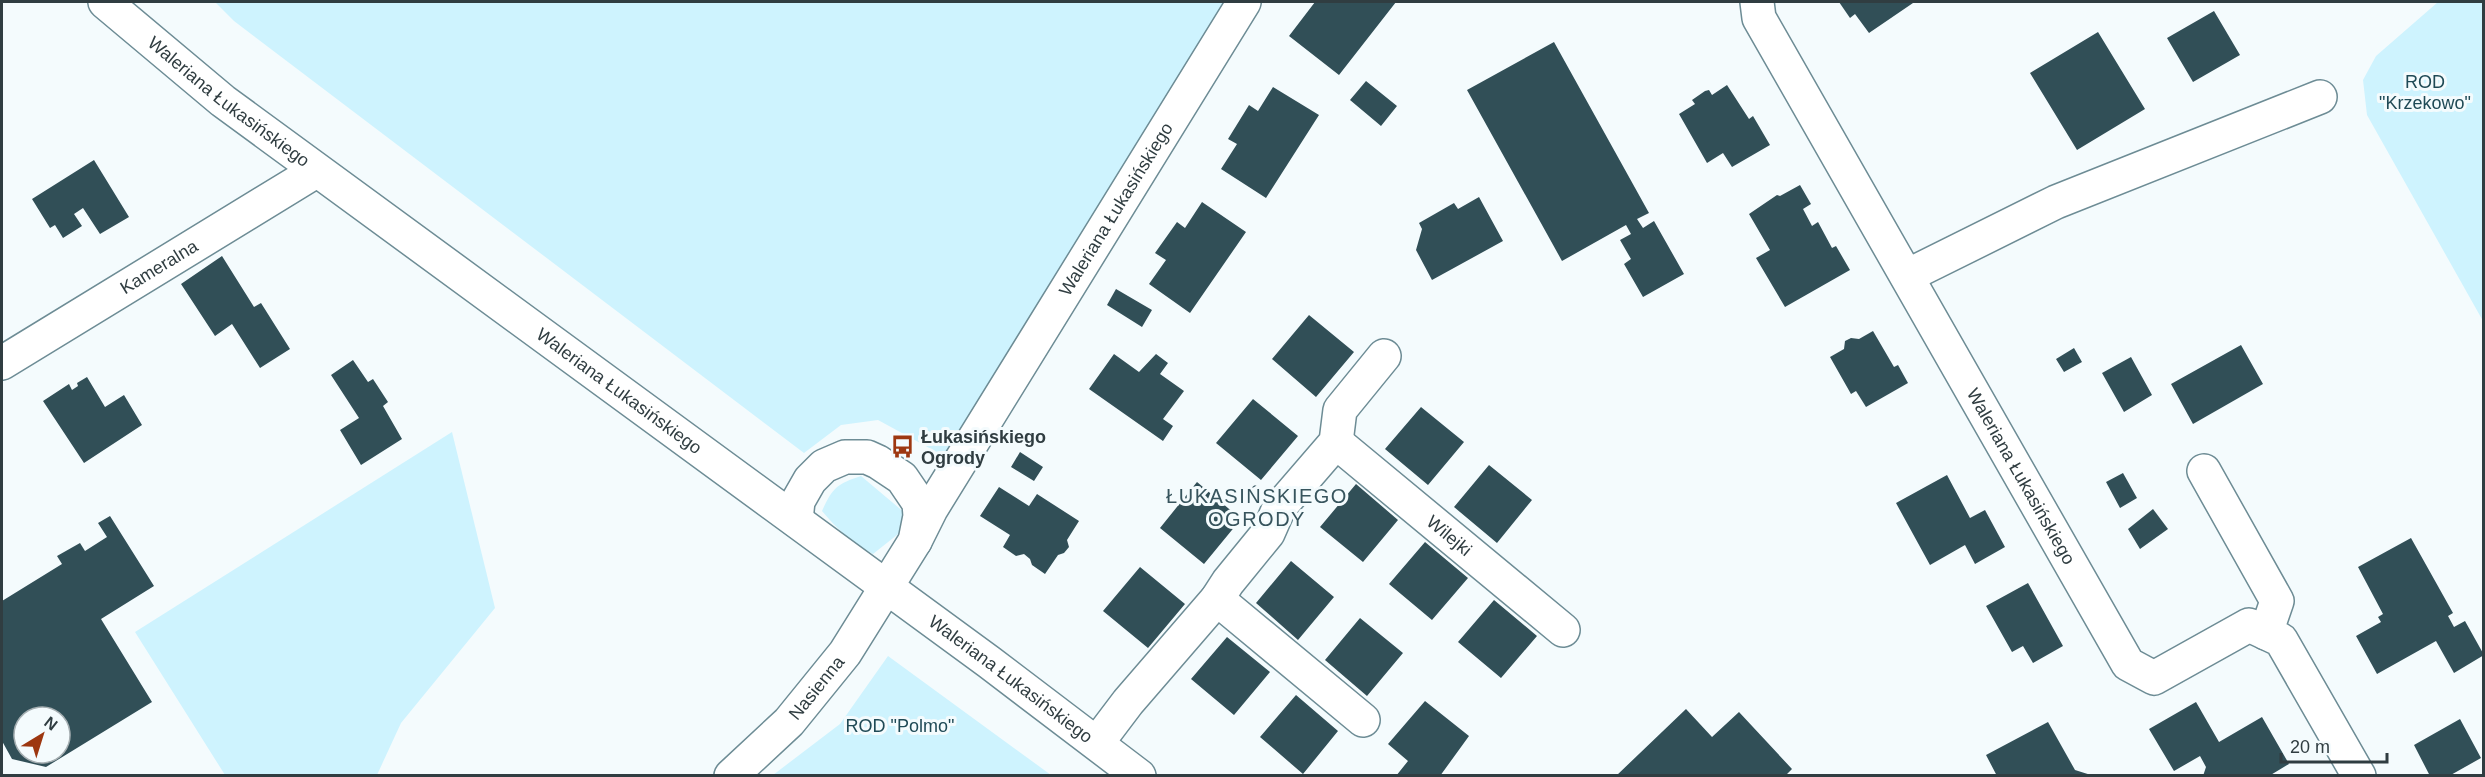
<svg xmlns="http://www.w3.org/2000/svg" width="2485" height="777" font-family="Arial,sans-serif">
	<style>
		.green { fill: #cef3fe }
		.building { fill: #314f57; fill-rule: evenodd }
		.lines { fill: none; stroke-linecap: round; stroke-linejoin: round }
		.minor-casing { stroke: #6d8c95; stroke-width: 36 }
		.minor { stroke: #fff; stroke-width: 33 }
		.labels { text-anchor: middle; stroke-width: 6; stroke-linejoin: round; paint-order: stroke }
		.park-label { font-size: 18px; fill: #1f4a56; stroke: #f4fbfd }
		.street-label { font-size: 18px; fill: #303d41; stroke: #f4fbfd }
		.poi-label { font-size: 18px; font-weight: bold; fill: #303d41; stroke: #f4fbfd; text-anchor: start }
		.neighbourhood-label { font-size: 20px; letter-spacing: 1.5px; fill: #37545d; stroke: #f4fbfd }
	</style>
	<rect width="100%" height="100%" fill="#f4fbfd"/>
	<!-- green -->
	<path class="green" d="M215,2H1231L944,456L878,420L841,425L804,453L234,21Z
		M2438,2H2483V321L2367,115L2363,80L2376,56Z
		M452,432L495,608L401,723L377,775H225L135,632Z
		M861,476L905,513L907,527L873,554C852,543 837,529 822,511C833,487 837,484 861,476Z
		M888,656L1051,775H773L840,724Z"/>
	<!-- building -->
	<path class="building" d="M1315,2H1396L1339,75L1289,36Z
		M1839,2H1912L1913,3L1869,33L1855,14L1850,18Z
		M2214,11L2240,55L2193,82L2167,38Z
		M2098,32L2145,109L2077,150L2030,73Z
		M1554,42L1649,213L1637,219L1643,228L1654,221L1684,274L1643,297L1624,264L1631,259L1620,240L1631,234L1626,225L1562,261L1467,90Z
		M1366,81L1397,106L1381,126L1350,100Z
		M1727,85L1749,119L1753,116L1770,145L1732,167L1723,153L1707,163L1679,114L1695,104L1692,100L1705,91L1709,90L1712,95Z
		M1273,87L1319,115L1266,198L1221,169L1237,144L1228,139L1249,105L1258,111Z
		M94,160L129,217L100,234L83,208L74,214L82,226L63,238L55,225L50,228L32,199Z
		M1800,185L1811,204L1803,209L1812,226L1818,222L1832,248L1836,246L1850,270L1785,307L1756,258L1770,250L1749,214L1777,195L1780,196Z
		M1479,197L1503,241L1432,280L1416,250L1422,229L1419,223L1454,203L1458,209Z
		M1202,202L1246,232L1190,313L1149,284L1166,260L1155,253L1177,222L1185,228Z
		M222,256L254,307L261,303L290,349L260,368L232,324L215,336L181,284Z
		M1116,289L1152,310L1142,327L1107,305Z
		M1309,315L1354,352L1316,397L1272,359Z
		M1873,331L1894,367L1898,365L1908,383L1866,407L1856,391L1851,394L1830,357L1844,349L1845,341L1851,338L1859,339Z
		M2241,345L2263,384L2193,424L2171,384Z
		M2074,348L2082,362L2064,372L2056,359Z
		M1114,354L1139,372L1156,354L1168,363L1160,374L1184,391L1163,419L1173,426L1163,441L1089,389Z
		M2131,357L2152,395L2124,412L2102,373Z
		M353,360L368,382L373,379L388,402L383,406L402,439L361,465L340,430L359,418L331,375Z
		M87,377L105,407L124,395L142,425L84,463L43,401L69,384L72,390L78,386L77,383Z
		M1253,399L1298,436L1261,480L1216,443Z
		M1421,407L1464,442L1428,485L1385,449Z
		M1020,452L1043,467L1034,481L1011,467Z
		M1489,465L1532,500L1497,543L1454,507Z
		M2123,473L2137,498L2120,508L2106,482Z
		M1947,475L1970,518L1985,510L2005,547L1975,564L1965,545L1930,565L1896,503Z
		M1197,482L1241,519L1204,564L1160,528Z
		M1356,484L1398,520L1363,562L1320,527Z
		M999,487L1029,506L1037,494L1079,521L1067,540L1069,547L1064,553L1058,555L1045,574L1032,565L1030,559L1024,554L1016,556L1003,547L1010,535L980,516Z
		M2153,509L2168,529L2140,549L2128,529Z
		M110,516L154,586L101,619L152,702L46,767L12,759L2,741V601L62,564L57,556L80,543L85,551L107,537L98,523ZM24,717H60V753H24Z
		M2411,538L2453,613L2448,616L2454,627L2465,621L2484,655L2454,673L2436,641L2377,674L2356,636L2381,622L2378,617L2383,614L2358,567Z
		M1425,542L1468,578L1432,620L1389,584Z
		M1291,561L1334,597L1298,640L1256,603Z
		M1140,567L1185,604L1148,648L1103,611Z
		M2028,583L2063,646L2033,663L2023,646L2012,652L1986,606Z
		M1494,600L1537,636L1501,678L1458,642Z
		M1360,618L1403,653L1367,696L1325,660Z
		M1227,637L1270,672L1234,715L1191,679Z
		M1296,695L1338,731L1303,774L1260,737Z
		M1425,701L1469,736L1440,776H1396L1408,761L1388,744Z
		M2196,702L2219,742L2262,717L2289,764L2269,776H2203L2206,767L2200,756L2174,771L2149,729Z
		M1686,709L1712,737L1739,712L1792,769L1785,776H1616Z
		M2460,719L2481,758L2449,776H2430L2414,745Z
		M2048,722L2075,770L2094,776H1997L1986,755Z"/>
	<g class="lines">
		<defs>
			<g id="minor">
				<path id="s1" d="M105,2L223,101L989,662L1139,776"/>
				<path id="s2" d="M1757,2L1759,18L2128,664L2154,678L2249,625L2281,640L2359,776"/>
				<path d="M1907,276L2056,202L2320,97"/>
				<path id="s3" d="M2,363L316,171"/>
				<path id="s4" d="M1336,442L1563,630"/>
				<path d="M2204,471L2277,601L2266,633"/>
				<path id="s5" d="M915,541L931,509L1244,2"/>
				<path d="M1217,599L1363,720"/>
				<path d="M1097,743L1128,702L1217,599L1228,582L1268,533L1279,508L1336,442L1340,410L1384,356"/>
				<path id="s6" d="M731,776L789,722L845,653L915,541L920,516L919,503L902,478L878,462L867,457H845L824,466L810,480L798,501L796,520"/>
			</g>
		</defs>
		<!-- minor casing -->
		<use href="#minor" class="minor-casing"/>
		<!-- minor -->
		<use href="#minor" class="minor"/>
	</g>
	<!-- icons -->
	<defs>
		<symbol id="bus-bare" viewBox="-9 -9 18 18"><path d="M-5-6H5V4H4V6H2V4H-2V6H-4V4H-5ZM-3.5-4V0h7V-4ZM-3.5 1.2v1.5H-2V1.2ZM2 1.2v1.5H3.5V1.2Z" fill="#9d3710" stroke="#f4fbfd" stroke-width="2.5" paint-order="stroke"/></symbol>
	</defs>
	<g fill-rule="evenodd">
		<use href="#bus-bare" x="886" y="430" width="33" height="33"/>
	</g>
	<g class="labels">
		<!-- park labels -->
		<g class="park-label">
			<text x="2425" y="88">ROD<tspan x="2425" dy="21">"Krzekowo"</tspan></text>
			<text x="900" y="732">ROD "Polmo"</text>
		</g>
		<!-- street labels -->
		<g class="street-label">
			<text dy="6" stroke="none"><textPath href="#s1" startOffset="159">Waleriana Łukasińskiego</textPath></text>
			<text dy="6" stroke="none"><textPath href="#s5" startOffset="388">Waleriana Łukasińskiego</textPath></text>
			<text dy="6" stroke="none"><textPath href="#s3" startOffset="184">Kameralna</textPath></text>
			<text dy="6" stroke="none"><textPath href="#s1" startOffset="645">Waleriana Łukasińskiego</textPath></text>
			<text dy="6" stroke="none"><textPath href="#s2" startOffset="544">Waleriana Łukasińskiego</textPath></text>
			<text dy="6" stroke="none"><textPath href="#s4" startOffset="147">Wilejki</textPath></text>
			<text dy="6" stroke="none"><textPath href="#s1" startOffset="1131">Waleriana Łukasińskiego</textPath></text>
			<text dy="6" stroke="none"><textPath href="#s6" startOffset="123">Nasienna</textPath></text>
		</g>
		<!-- poi labels -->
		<g class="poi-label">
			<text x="921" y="443">Łukasińskiego<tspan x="921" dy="21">Ogrody</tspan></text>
		</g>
		<!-- neighbourhood labels -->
		<g class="neighbourhood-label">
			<text x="1257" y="503">ŁUKASIŃSKIEGO<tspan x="1257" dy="23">OGRODY</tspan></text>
		</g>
	</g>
	<!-- border -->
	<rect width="2485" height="777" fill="none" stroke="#303d41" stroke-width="6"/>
	<!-- north arrow -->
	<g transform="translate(42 735) rotate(38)"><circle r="28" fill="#f4fbfd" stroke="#a6afb2" stroke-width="1.5"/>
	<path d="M0-4.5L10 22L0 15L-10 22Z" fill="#9d3710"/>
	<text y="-9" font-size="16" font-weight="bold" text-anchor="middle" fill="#303d41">N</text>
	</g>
	<!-- scale -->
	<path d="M2281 753v9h106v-9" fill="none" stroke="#303d41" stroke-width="3"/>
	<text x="2290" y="753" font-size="18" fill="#303d41" stroke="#f4fbfd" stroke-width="4.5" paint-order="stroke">20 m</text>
</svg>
